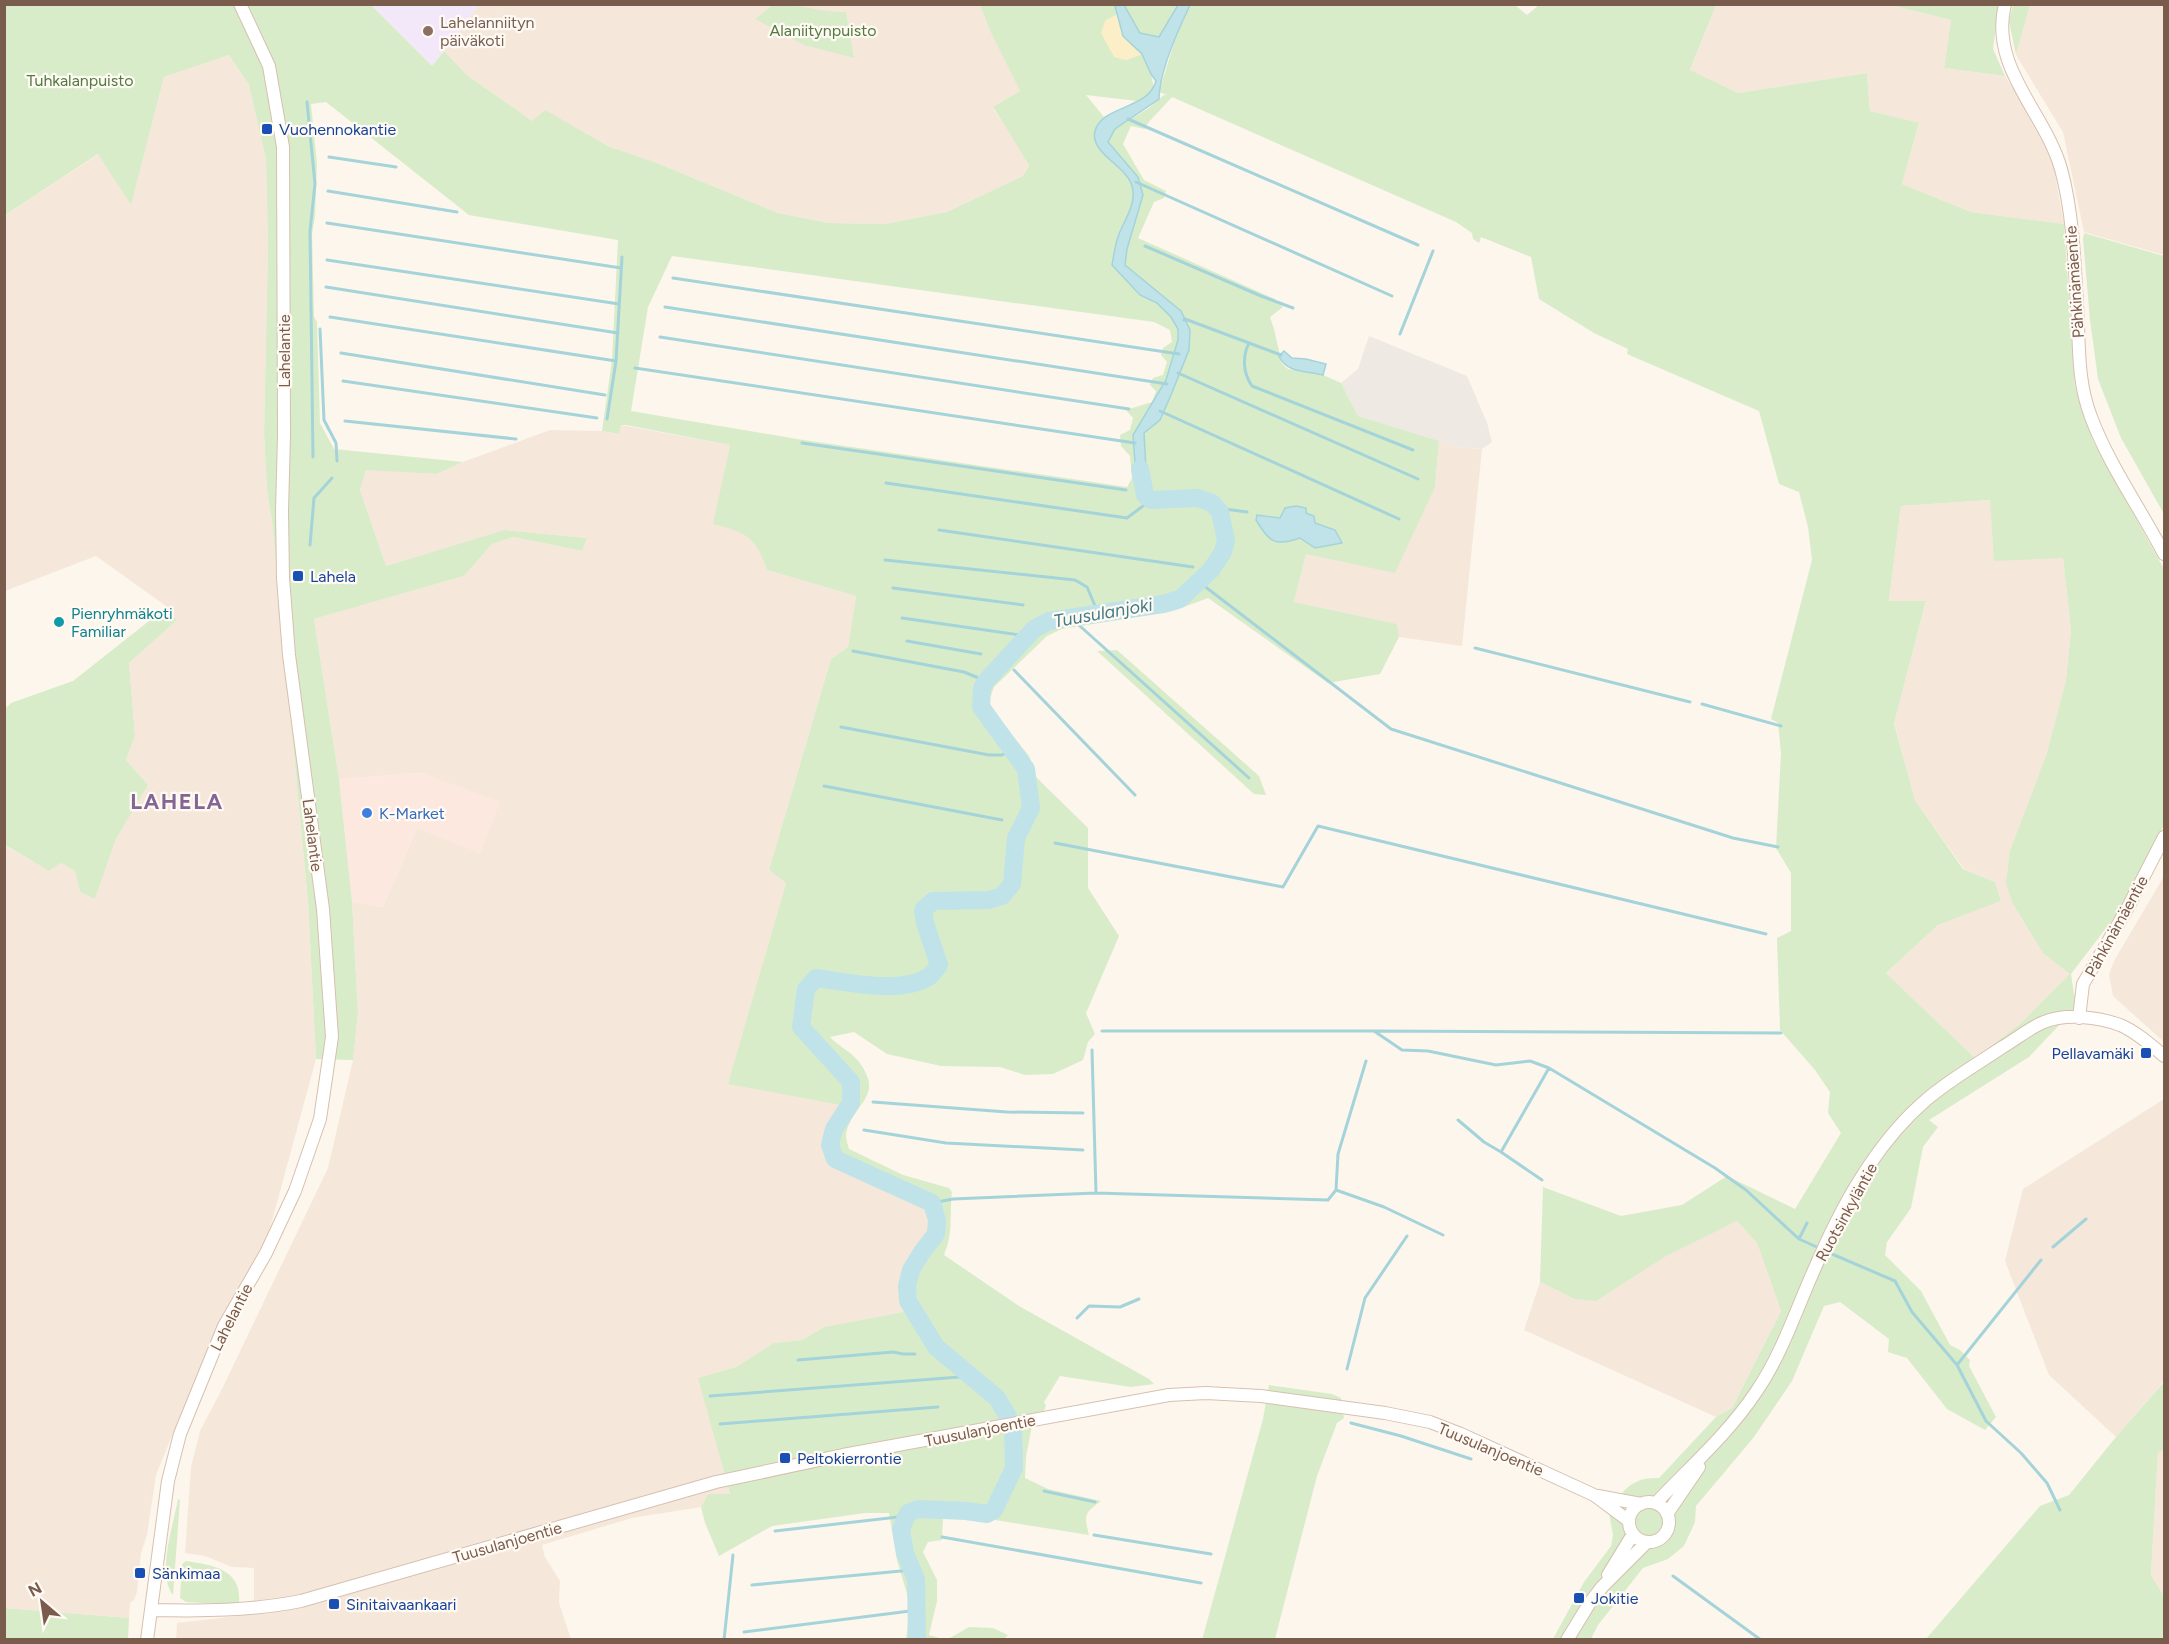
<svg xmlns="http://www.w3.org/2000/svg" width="2169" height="1644" font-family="Figtree,sans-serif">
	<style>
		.residential { fill: #f5e8da }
		.commercial { fill: #fde8e0 }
		.industrial { fill: #efe9e4 }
		.education { fill: #f3e8fa }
		.green { fill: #d8ecc9; fill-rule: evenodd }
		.sand { fill: #fcefc7 }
		.water { fill: #bfe3e8; stroke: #a5d3da; stroke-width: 1.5 }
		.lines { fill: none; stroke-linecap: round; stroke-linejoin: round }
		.stream { stroke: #a5d3da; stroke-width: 3 }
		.river { stroke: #bfe3e8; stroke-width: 18 }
		.secondary-casing { stroke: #d6c0b0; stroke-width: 14 }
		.secondary { stroke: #fff; stroke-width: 12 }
		.education-dot { fill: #8d6e63; stroke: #fffaf3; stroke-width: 2 }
		.transit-dot { fill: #1a4fb4; stroke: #fffaf3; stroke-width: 2 }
		.culture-dot { fill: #0f9aa8; stroke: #fffaf3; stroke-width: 2 }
		.shop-dot { fill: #3f7fe0; stroke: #fffaf3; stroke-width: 2 }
		.labels { text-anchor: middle; stroke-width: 4.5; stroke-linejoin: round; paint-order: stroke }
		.education-label { font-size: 16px; fill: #785e54; stroke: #fffaf3; text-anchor: start }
		.park-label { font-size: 16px; fill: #537a41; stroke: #fffaf3 }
		.transit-label { font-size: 16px; fill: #164399; stroke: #fffaf3; text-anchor: start }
		.street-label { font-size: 16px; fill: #7a5c4d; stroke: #fffaf3 }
		.culture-label { font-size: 16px; fill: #0d838f; stroke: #fffaf3; text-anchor: start }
		.shop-label { font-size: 16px; fill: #366cbe; stroke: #fffaf3; text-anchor: start }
		.water-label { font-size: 18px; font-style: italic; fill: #437c86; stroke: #fffaf3 }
		.district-label { font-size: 22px; font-weight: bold; letter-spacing: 1.5px; fill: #846695; stroke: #fffaf3 }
	</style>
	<rect width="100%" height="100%" fill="#fdf6ec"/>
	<!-- residential -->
	<path class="residential" d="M479,5H980L991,33L1020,91L993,108L1029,164L1023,176L947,212L885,224L829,223L778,213L657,163L608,146L545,111L533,122L467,75L444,51Z
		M1716,5H1891L1951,20L1944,68L2005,76L2041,132L2053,163L2064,224L1971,212L1902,184L1919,124L1870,111L1867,73L1738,93L1690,71Z
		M2030,5H2164V255L2084,232L2063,132L2016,55Z
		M229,55L249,85L266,160L268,246L264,433L267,490L272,521L308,902L316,1059L265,1247L218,1335L184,1406L156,1475L147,1535L141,1553L137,1592L134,1600L130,1603L129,1618L5,1608L4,845L49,871L61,863L75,871L80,892L95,899L116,839L148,785L126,760L135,736L129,663L177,620L163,610L166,606L96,556L5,591V215L99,154L131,204L164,77Z
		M621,425L730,445L714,524L733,529L750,537L759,549L767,570L856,596L848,647L831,659L769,870L786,883L763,963L847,1106L828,1143L834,1159L924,1204L935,1225L908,1285V1311L824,1327L802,1340L774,1343L736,1367L699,1378L730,1495L708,1494L701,1507L632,1518L542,1545L545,1557L560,1581L559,1603L571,1639L176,1640L177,1623L254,1614V1568L232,1567L205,1556L185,1553L191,1467L200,1431L222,1389L328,1168L353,1060L358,1014L352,901L383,907L417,828L422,773L339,779L314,619L464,576L492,544L513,537L581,551L586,538L504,530L386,566L360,490L366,469L437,474L463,462L550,430L602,431L618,434Z
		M1439,441L1457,447L1482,449L1462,646L1399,637L1396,624L1294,602L1306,554L1435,487Z
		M1990,500L2063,557L2071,630L2066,680L2046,756L2043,953L2071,974L2020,1024L1975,1058L1886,973L1938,925L2001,901L1995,882L1964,869L1915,800L1894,722L1926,602H1889L1901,506Z
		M2164,876V1042L2113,996L2109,975L2114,961Z
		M2164,1099V1381L2116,1437L2049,1375L2005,1261L2023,1189Z
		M1737,1221L1757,1243L1781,1311L1732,1408L1716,1417L1524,1330L1540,1282L1574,1299Z
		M2164,1450V1596L2151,1575L2158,1451Z"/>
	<!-- commercial -->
	<path class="commercial" d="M422,773L500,802L480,853L417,828L383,907L352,901L339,779Z"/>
	<!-- industrial -->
	<path class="industrial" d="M1369,336L1467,376L1487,423L1492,442L1482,449L1457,447L1358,416L1341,383L1358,369Z"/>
	<!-- education -->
	<path class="education" d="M371,5H479L432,66Z"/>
	<!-- green -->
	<path class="green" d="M774,4C798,4 820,12 846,12L854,58L804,45L755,19Z
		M1514,4L1527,15L1539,5H1716L1690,70L1738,93L1867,73L1870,111L1919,123L1902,184L1971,212L2064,224L2075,386L2093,441L2164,569V825L2116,915L2071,974L2074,994L2081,1002L2029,1057L1929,1120L1938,1127L1923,1147L1911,1208L1887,1242L1885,1255L1921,1291L1950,1345L1960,1350L1970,1360L1969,1366L1996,1417L1985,1430L1947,1409L1907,1358L1888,1352L1889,1339L1840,1302L1824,1306L1792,1381L1754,1437L1696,1506L1695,1522L1684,1546L1668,1559L1643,1568L1598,1625L1591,1639H1553L1584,1582L1611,1546L1613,1535L1609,1513C1622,1490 1632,1477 1659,1478L1716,1417L1732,1408L1781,1311L1757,1243L1737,1221L1666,1256L1596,1301L1574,1299L1540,1282L1543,1187L1621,1216L1682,1205L1727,1176L1795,1209L1841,1133L1828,1113L1830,1092L1815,1070L1780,1030L1777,938L1791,931V873L1776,848L1781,753L1778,723L1771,719L1812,560L1808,527L1799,492L1779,484L1759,411L1627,354L1628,349L1594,333L1539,299L1531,257L1481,237L1479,243L1473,239L1472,233L1456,222L1172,97L1148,123L1145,129L1131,126L1123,144L1144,180L1166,191L1164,198L1154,202L1138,238L1275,299L1283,307L1270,317L1274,329L1282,364L1288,369L1323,375L1341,383L1358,416L1439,441L1435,487L1395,573L1306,554L1294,602L1397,624L1399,637L1380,674L1328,683L1208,598L1173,611L1062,629L1047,636L994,687L989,701L994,712L1029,756L1035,776L1088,828V888L1119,936L1086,1013L1095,1034L1088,1042L1083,1060L1053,1074L1025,1075L1000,1067L941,1066L887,1054L854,1032L830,1037C838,1046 852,1052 859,1062C886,1098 851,1103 846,1135C846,1140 848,1145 849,1149L903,1175L949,1188L952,1192C949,1218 954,1230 944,1255L1019,1306L1149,1379L1154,1384L1131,1387L1060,1376L1044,1402L1046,1406L1042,1415L1033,1421L1026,1456L1025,1478L1048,1489L1101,1501C1084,1513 1084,1515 1089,1535L989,1519L943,1517L942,1540L928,1542L923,1552L937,1580V1601L929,1635L943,1639H906L910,1604L897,1560L889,1513H865L772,1526L719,1556L705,1523L701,1507L708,1494H730L698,1378L736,1367L774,1343L802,1340L824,1327L908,1311V1285L935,1225L924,1204L834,1159L828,1143L846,1106L728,1084L786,883L769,870L831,659L848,647L856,596L767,570C755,536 747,533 713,524L730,445L626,425H621L619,434L602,431L612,360L618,240L469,215L326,102L311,104L317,164L315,217L312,234L314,316L317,322L320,423L334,449L463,462L437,474L366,470L360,490L386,566L504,530L587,538L582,551L513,537L492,544L464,576L314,619L339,779L352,901L358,1014L353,1060L316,1059L308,902L272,521L267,490L264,433L268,246L266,160L249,85L229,55L164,77L131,205L98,154L5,215V5H371L432,66L444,51L467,75L532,121L545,110L608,146L657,163L778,213L829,223L885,224L947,212L1023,176L1029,165L993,107L1020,91L991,33L980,5H1115L1118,14L1105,21L1126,60L1142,54L1151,74L1154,88L1146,98L1137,101L1086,95L1104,117C1078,158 1121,154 1132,185C1138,201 1125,219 1119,233C1115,244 1114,255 1112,265L1140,295L1157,303L1171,317L1178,329V340L1166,380L1133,435L1136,477L1140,493L1147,487L1144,433L1160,420L1189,350L1181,311L1125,265L1127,249L1143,195L1138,177L1108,143L1115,129L1149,108L1164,95H1167L1159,92L1178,30L1190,5ZM672,256L1154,322L1170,330L1172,342L1163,348L1161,355L1167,362L1163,375L1153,378L1150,385L1156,391L1152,402L1126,410L1133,418L1130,430L1120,435L1121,446L1130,456L1132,478L1127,487L797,439L631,411L648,307ZM1990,500L1994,561L2063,558L2071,630L2066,680L2046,756L2010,851L2006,883L2012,902L2043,953L2070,974L2020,1024L1975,1058L1886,973L1938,925L2001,901L1995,882L1963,869L1915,800L1894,723L1926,601H1889L1901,506Z
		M1124,5H1178L1159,37L1140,33Z
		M1891,5H1999L1993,49L2005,76L1944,68L1951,20Z
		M2013,5H2030L2016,55L2009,21Z
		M2084,233L2164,256V514L2121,438L2098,379L2090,320L2083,239Z
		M163,610L177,620L129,663L135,736L126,760L148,785L116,839L95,899L80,892L75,871L61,863L49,871L5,845V709L11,703L73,681Z
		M1117,650L1259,776L1266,795L1254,794L1097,651Z
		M2162,1384L2164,1385V1450L2158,1452L2151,1575L2164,1596V1639H1926L2040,1506L2069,1495L2116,1437Z
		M1269,1385L1332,1394L1341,1398L1344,1418L1337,1423L1317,1476L1275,1639L1202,1640L1263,1419Z
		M178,1499L180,1500L173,1595C156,1574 174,1523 178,1499Z
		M186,1561C212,1565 242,1569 239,1602L234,1605L186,1602L180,1598L182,1564Z
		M5,1608L129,1618L128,1639H5Z
		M969,1627L993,1628L1008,1635L1004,1639H948Z"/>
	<!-- sand -->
	<path class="sand" d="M1118,14L1123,36L1142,54L1125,60L1114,57L1101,33L1105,21Z"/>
	<!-- water -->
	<path class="water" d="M1115,6L1124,5L1140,33L1159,37L1178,5H1190C1178,30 1159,72 1159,99L1115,129L1108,142L1138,177L1143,195L1127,249L1125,265L1181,311L1190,330L1189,350L1171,395L1160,420L1144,433L1147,487L1142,495L1140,493L1136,477L1133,435L1166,380L1178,340V329L1171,317L1157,303L1140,295L1112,265C1114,255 1115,244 1119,234C1125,219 1137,203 1132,186C1127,166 1089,153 1095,131C1102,105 1148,110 1156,81L1151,74L1142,54L1123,36Z
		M1284,351L1292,358L1306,359L1326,364L1323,375C1307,371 1286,373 1279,356Z
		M1296,506L1306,508V513L1314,516L1315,523L1335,530L1342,543L1315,548L1300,538C1275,547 1269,542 1256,520L1257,515L1280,518L1285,508Z"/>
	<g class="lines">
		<!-- stream -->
		<path class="stream" d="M307,102L315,184L310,231L313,457
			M1128,119L1418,245
			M329,157L396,167
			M1136,182L1392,296
			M328,191L457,212
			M327,223L621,268
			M1145,246L1261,296L1293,308
			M327,260L619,304
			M673,278L1179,354
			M326,287L618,333
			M665,307L1167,384
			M330,317L616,361
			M1184,320L1185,319L1249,343C1242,357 1243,373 1252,386L1413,450
			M320,329L324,420L336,443L337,461
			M1400,334L1433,251
			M660,337L1129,409
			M1249,343L1281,355
			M341,353L605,395
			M635,368L1135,443
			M1178,373L1418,479
			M343,381L597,418
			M1160,411L1399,519
			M607,419L616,361L622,257
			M345,421L516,439
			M802,443L1126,490
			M886,483L1127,518L1151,500
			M1217,508L1247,512
			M939,530L1193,567
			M310,545L314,498L332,478
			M885,560L1075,580L1087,587L1099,615
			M1199,582L1391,729L1733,838L1778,847
			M893,588L1023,605
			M902,618L1027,636
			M1071,618L1249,778
			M907,641L981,654
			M1475,648L1690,702
			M853,651L964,672L986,681
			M1014,670L1135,795
			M1702,704L1781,726
			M841,727L989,755H1002L1013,749
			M824,786L1002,820
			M1055,843L1283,887L1318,826L1766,934
			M1102,1031H1374L1402,1050L1428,1051L1496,1065L1530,1061L1549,1068L1715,1168L1746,1190L1799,1239L1819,1248
			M1375,1031L1781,1033
			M1092,1050L1096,1193
			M873,1102L1007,1112L1083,1113
			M1458,1120L1484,1142L1501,1152
			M864,1130L946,1143L1083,1150
			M1542,1180L1501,1152L1549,1068
			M1336,1190L1384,1207L1443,1235
			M932,1203L953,1199L1096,1193L1328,1200L1336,1190L1338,1154L1366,1061
			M1799,1239L1807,1223
			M2053,1247L2086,1219
			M1825,1251L1895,1281L1912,1312L1957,1365L1986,1421L2021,1453L2047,1483L2060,1510
			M1077,1318L1089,1306L1120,1307L1139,1299
			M798,1360L893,1352L903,1354H915
			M1957,1365L2041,1260
			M1347,1369L1365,1298L1407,1236
			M710,1396L973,1376
			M1351,1423L1401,1436L1471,1459
			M720,1424L938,1407
			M1044,1491L1095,1502
			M775,1531L907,1516
			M1094,1535L1211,1554
			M942,1537L1201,1583
			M1673,1576L1761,1640
			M752,1585L912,1570
			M744,1632L918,1610
			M724,1640L733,1555"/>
		<!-- river -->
		<path class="river" d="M917,1640L916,1579L905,1553L901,1529L908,1513L918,1509L966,1511L987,1514L994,1510L1014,1468L1013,1425L997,1398L936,1347L908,1301L907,1286L911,1270L922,1252L936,1234L937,1220L932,1203L835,1159L830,1145L834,1129L851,1103V1082L801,1027L806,989L816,978C848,982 902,995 930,976C933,973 937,968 939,965L925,923L923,910L933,901L989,900L1002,896L1012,884L1016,838L1031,808L1026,769L981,707L982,688L986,681L1034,629L1049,621L1163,604L1180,599L1211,570L1223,552L1226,540L1220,512L1212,503L1198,498L1151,500L1145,495L1140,469"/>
		<defs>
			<path id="secondary" d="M2005,4C1989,68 2045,112 2061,169C2074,216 2075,273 2078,323C2079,355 2079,386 2091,417C2109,465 2140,508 2164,554
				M2079,1018L2083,984L2127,909L2164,837
				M1598,1496L1641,1504
				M1629 1522a20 20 0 1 1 40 0a20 20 0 1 1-40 0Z
				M1656,1503C1690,1467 1728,1434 1756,1392C1783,1353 1798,1304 1818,1261C1843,1203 1878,1141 1926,1100C1949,1080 1976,1065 2001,1048C2015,1040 2029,1028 2044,1022C2066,1013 2098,1017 2120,1025C2135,1031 2151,1045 2164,1056
				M1667,1514L1699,1467
				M1608,1575L1633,1534
				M151,1610C202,1611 251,1611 301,1601L716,1482L843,1455L1169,1395L1206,1393L1261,1396L1385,1413L1430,1422L1461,1434L1594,1495L1629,1521
				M147,1640L168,1481L180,1434L224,1326L266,1253L295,1191L320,1119L332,1037L323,909L289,655L283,578L282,511L284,435L283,147L269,66L240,4
				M1567,1640L1589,1604L1602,1587L1647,1542"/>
		</defs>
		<!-- secondary casing -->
		<use href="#secondary" class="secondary-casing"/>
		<!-- secondary -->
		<use href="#secondary" class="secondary"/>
	</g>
	<!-- markers -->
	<circle class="education-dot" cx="428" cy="31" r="6"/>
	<g class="transit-dot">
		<rect x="261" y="123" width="12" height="12" rx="3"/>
		<rect x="292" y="570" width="12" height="12" rx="3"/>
		<rect x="2140" y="1047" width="12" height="12" rx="3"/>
		<rect x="779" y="1452" width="12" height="12" rx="3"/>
		<rect x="134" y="1567" width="12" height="12" rx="3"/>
		<rect x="1573" y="1592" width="12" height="12" rx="3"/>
		<rect x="328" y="1598" width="12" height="12" rx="3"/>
	</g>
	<circle class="culture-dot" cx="59" cy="622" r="6"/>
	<circle class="shop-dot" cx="367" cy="813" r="6"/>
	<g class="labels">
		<!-- education labels -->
		<g class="education-label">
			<text x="440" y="28">Lahelanniityn<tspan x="440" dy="18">päiväkoti</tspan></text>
		</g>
		<!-- park labels -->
		<g class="park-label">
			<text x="823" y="36">Alaniitynpuisto</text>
			<text x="80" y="86">Tuhkalanpuisto</text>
		</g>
		<!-- transit labels -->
		<g class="transit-label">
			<text x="279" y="135">Vuohennokantie</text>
			<text x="310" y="582">Lahela</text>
			<text x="2134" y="1059" text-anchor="end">Pellavamäki</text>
			<text x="797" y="1464">Peltokierrontie</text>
			<text x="152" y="1579">Sänkimaa</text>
			<text x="1591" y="1604">Jokitie</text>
			<text x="346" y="1610">Sinitaivaankaari</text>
		</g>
		<!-- street labels -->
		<g class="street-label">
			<text transform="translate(2074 282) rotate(-94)" y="6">Pähkinämäentie</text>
			<text transform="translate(284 351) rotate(-90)" y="6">Lahelantie</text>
			<text transform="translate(313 835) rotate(83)" y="6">Lahelantie</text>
			<text transform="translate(2116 926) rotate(-61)" y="6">Pähkinämäentie</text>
			<text transform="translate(1846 1212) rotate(-61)" y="6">Ruotsinkyläntie</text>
			<text transform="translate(231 1317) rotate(-63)" y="6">Lahelantie</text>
			<text transform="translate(980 1430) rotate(-11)" y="6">Tuusulanjoentie</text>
			<text transform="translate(1491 1449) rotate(23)" y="6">Tuusulanjoentie</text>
			<text transform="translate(507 1542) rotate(-16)" y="6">Tuusulanjoentie</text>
		</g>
		<!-- culture labels -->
		<g class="culture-label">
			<text x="71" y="619">Pienryhmäkoti<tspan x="71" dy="18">Familiar</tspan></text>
		</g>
		<!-- shop labels -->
		<g class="shop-label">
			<text x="379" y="819">K-Market</text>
		</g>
		<!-- water labels -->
		<g class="water-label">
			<text transform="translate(1103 613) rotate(-10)" y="6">Tuusulanjoki</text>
		</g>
		<!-- district labels -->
		<g class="district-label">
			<text x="177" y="809">LAHELA</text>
		</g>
	</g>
	<!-- border -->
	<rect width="2169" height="1644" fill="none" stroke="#7a5c4d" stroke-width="12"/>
	<!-- north arrow -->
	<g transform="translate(42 1602) rotate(331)" stroke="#fffaf3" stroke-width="4.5" paint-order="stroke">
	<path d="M0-4.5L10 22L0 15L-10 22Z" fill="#7a5c4d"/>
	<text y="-9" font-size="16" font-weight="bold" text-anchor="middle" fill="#7a5c4d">N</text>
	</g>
</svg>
